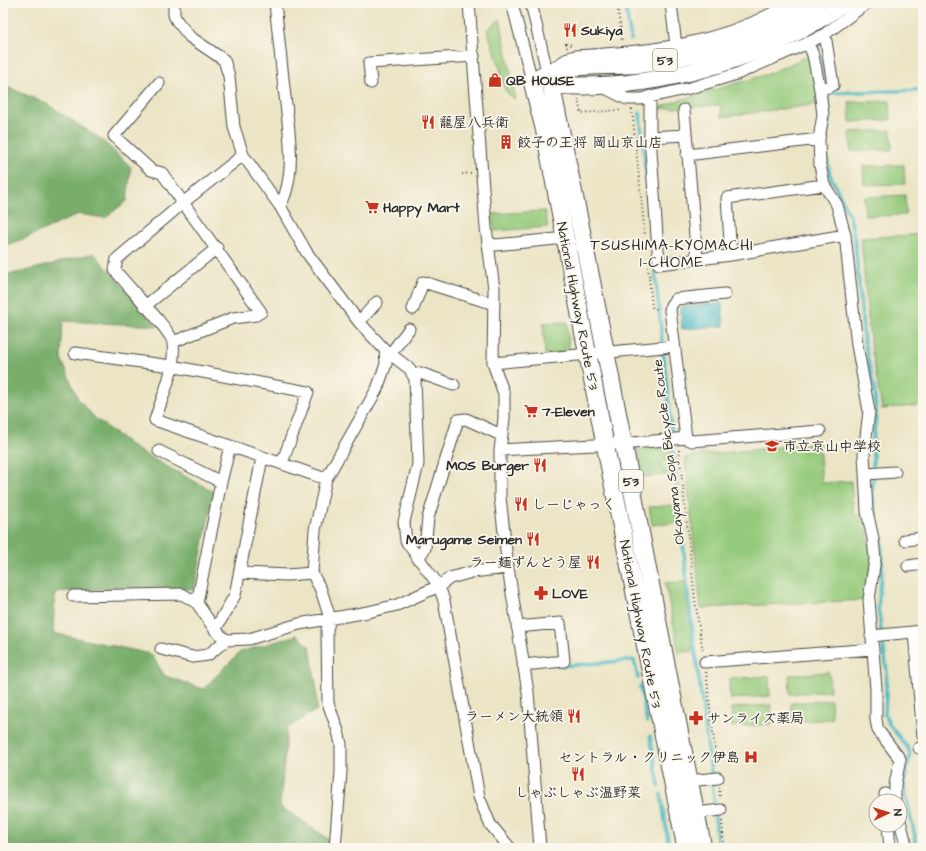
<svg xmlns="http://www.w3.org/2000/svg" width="926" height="851" font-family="'Architects Daughter','Klee One',sans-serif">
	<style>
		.green { fill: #95ca7b; stroke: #607a53 }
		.forest { fill: #78ae6b; stroke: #526c4b }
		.water { fill: #4dbbc4; stroke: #3c7378 }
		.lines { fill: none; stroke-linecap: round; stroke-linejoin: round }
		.stream { stroke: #4dbbc4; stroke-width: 3.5 }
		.minor-casing { stroke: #484742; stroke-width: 13 }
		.highway-casing { stroke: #484742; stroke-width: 19 }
		.path { stroke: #484742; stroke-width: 2; stroke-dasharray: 1 3; stroke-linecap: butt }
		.minor { stroke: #fff; stroke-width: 11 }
		.highway { stroke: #fff; stroke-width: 17 }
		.labels { text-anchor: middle; stroke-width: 3.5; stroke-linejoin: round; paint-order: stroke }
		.shield { fill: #fbf7ec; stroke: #696865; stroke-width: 1 }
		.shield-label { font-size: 13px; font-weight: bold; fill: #2b2b2b }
		.poi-label { font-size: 14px; font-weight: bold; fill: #2b2b2b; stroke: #fbf7ec; text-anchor: start }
		.street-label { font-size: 14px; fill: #2b2b2b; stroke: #fbf7ec }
		.neighbourhood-label { font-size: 15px; letter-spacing: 1px; fill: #2b2b2b; stroke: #fbf7ec }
	</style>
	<rect width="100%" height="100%" fill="#fbf7ec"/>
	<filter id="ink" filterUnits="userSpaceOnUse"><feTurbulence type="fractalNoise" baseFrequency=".025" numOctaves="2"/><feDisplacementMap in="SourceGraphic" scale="8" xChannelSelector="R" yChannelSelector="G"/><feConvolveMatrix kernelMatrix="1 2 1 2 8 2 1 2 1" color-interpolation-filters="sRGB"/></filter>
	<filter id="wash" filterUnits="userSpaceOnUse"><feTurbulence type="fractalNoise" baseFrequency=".012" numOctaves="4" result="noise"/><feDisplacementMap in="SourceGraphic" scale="16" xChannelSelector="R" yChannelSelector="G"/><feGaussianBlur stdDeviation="0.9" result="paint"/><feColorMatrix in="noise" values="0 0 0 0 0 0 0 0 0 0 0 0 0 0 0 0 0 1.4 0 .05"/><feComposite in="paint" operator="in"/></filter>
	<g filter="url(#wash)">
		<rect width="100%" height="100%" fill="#ebe4c5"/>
		<!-- green -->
		<path class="green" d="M500,19L516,99L511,97L504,88L500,67L487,30Z
			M810,55L819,104L722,117L720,105L658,109L673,102L768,74Z
			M890,101L891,120L850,122L849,102Z
			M891,130L892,150L851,151L850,132Z
			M904,165L905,184L864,185L863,166Z
			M905,195L906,215L865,216L864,197Z
			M545,211L548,227L494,231L492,214Z
			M923,234V405L882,409L870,341L861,238Z
			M567,322L569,352L545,355L543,323Z
			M819,443L822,483L851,481L854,515L864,514L873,559L866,600L701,608L685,458L701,455Z
			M670,447L674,474L643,477L637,449Z
			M676,505L678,523L652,525L649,507Z
			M685,581L693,651L679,653L665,583Z
			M829,672L830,691L790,694L789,675Z
			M769,676L770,696L730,699L729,679Z
			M831,700L832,719L792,722L791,703Z
			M771,705L772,724L732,727L731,708Z"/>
		<!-- forest -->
		<path class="forest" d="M3,85L47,104L102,140L131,167L127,201L105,218L79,214L26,238L3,246Z
			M94,253L157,326L63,321L61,358L78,399L96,419L137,450L214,492L194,589L128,587L55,592L53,633L151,654L165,676L203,689L240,652L298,635L310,647L316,685L317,710L287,728L280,806L330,840V848H3V275L22,272Z"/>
		<!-- water -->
		<path class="water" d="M722,303L724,326L682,329L680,307Z"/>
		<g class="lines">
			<!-- stream -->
			<path class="stream" d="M625,3L631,40
				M814,28L828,93L829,117L825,147L830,175L850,217L855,241L864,341L875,391L876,417L873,439V492L875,513L882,543V569L878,607L887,672L885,714L889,724L907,747L910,753L904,786L915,837V848
				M828,93L923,90
				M640,113L653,249
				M654,262L689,602L712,780L717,839
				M562,666L634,660L638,678
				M640,686L647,722
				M650,736L659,786
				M661,794L669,848
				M729,847V848"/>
		</g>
	</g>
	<g filter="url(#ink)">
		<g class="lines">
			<defs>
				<path id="minor" d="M174,3V15L177,21L190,37L224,60L229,76L234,127L243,155L280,206L307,253L359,322L385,350L410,369L415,379L418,464L404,522L406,541L439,586L444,601L479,797L490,824L510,848
					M275,3C278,31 281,60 284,88C288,124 298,174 280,206
					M469,3L486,228L494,289L493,363L504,394V419L500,450V497L508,568L528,692L540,848
					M512,3L532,81L537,82
					M531,3L549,80
					M671,3L676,46
					M808,43L813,55L820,90L823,115L819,139L820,165L824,185L837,205L845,235L857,345L869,411L864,454L867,511L873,539L875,559L869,600L876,689V720L878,730L900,759L895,785V801
					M553,68L569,58L575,56C649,52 726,44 790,3
					M159,83L114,136L151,170L162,173L261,312L256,315L233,318L173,342
					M371,83L369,63L474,56
					M601,86L627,99H641L690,88L737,74L808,43L825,34L867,3
					M820,90L833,85L825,34
					M650,96V137L659,264L731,255L845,235
					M684,110L697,259
					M650,137L685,135
					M243,155L184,202L117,259L115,270C125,284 172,331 173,343C176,369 162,397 155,420L326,479
					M687,155L819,139
					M488,242L495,245L566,238
					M731,255L727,198L824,185
					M725,294L676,299L671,305L670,310L686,438L692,441L820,431
					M145,306L217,248
					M413,309L423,282L494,304
					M359,322L377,302
					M75,353L171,366L308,392L282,463
					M391,353L409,329
					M493,363L674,346
					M412,374L420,373L454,385
					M500,450L633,443L686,438
					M159,451L221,482
					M866,474L895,472
					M905,540L923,538
					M418,559L425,548L428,518L458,420L466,419L501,435
					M908,566L923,564
					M240,573L288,575L312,573
					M73,596L182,594L197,603L215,630L226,640L249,639L299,624L368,612L397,605L439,586L450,578L472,572L508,568
					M197,603L221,482L230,446
					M517,627L560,623L564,661L523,665
					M215,630L235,595L262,458
					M914,632L923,736
					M871,636L923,631
					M161,649L193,657L208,655L226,640
					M705,662L873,649
					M919,748H923
					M688,781L718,778
					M885,794L886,801
					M696,813L721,810
					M900,821L907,848
					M888,825L890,848
					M335,848L341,772V744L338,731L328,703L327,630L330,618L321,590L312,573L315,530L326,479L377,389L386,364L385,350"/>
				<path id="highway" d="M686,848L605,444L544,128L532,81C566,59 609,69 648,63C708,54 764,34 816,3
					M703,848C650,594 606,338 551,85C651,92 763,61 844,3"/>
			</defs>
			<!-- minor casing -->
			<use href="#minor" class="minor-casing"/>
			<!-- highway casing -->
			<use href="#highway" class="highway-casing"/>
			<!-- path -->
			<path class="path" d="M617,3L622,41
				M567,48L566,44L573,45
				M578,99L581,113L622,110
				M632,109L645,236
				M462,174L471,173
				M648,267L652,307L659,310
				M679,450L695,600L703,652
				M706,672L717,767
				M719,787L720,799
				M722,821L724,848"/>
			<!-- minor -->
			<use href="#minor" class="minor"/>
			<!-- highway -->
			<use href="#highway" class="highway"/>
		</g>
	</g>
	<!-- icons -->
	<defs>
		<symbol id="restaurant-bare" viewBox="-9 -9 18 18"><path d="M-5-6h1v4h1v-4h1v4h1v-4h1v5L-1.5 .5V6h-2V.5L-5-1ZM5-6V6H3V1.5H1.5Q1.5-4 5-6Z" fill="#c8321e" stroke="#fbf7ec" stroke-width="2.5" paint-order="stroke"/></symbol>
		<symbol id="shop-bare" viewBox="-9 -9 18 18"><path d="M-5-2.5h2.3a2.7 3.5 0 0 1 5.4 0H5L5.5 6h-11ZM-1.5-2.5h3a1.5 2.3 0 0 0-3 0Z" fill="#c8321e" stroke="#fbf7ec" stroke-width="2.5" paint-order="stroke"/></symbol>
		<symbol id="building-bare" viewBox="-9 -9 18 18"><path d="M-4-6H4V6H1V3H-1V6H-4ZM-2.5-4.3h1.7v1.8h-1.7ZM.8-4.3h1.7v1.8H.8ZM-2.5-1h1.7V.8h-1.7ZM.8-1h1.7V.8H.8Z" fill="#c8321e" stroke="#fbf7ec" stroke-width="2.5" paint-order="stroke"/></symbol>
		<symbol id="supermarket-bare" viewBox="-9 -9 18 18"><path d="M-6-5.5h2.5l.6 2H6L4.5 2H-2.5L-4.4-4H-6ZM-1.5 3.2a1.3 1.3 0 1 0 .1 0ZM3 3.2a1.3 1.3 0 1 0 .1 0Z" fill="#c8321e" stroke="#fbf7ec" stroke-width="2.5" paint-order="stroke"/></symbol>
		<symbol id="school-bare" viewBox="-9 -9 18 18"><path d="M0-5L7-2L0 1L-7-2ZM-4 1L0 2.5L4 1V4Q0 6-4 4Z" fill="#c8321e" stroke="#fbf7ec" stroke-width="2.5" paint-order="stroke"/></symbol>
		<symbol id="pharmacy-bare" viewBox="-9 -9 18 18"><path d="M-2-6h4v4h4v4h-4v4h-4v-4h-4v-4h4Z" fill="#c8321e" stroke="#fbf7ec" stroke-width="2.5" paint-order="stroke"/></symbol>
		<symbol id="hospital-bare" viewBox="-9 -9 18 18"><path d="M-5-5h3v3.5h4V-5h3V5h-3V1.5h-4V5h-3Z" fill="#c8321e" stroke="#fbf7ec" stroke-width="2.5" paint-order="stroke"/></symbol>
	</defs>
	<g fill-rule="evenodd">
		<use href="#restaurant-bare" x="560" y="20" width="20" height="20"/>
		<use href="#shop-bare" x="485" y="70" width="20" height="20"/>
		<use href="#restaurant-bare" x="418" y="112" width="20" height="20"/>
		<use href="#building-bare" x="496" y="132" width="20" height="20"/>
		<use href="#supermarket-bare" x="362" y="197" width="20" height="20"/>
		<use href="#supermarket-bare" x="521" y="401" width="20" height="20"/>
		<use href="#school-bare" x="762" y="436" width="20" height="20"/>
		<use href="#restaurant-bare" x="530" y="455" width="20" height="20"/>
		<use href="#restaurant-bare" x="511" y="494" width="20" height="20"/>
		<use href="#restaurant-bare" x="523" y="529" width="20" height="20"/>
		<use href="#restaurant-bare" x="583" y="552" width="20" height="20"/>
		<use href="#pharmacy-bare" x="531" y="583" width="20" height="20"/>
		<use href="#restaurant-bare" x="564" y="706" width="20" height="20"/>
		<use href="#pharmacy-bare" x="686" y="708" width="20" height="20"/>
		<use href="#hospital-bare" x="741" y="747" width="20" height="20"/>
		<use href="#restaurant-bare" x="568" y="764" width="20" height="20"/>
	</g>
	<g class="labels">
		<!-- shield labels -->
		<g class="shield">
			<rect x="653" y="49" width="24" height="22" rx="3"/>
			<rect x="619" y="470" width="24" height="22" rx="3"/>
		</g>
		<g class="shield-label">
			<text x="665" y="65">53</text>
			<text x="631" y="486">53</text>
		</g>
		<!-- poi labels -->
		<g class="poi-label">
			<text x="581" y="35">Sukiya</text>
			<text x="506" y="85">QB HOUSE</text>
			<text x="439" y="127">籠屋八兵衛</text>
			<text x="517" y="147">餃子の王将 岡山京山店</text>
			<text x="383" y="212">Happy Mart</text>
			<text x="542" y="416">7-Eleven</text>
			<text x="783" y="451">市立京山中学校</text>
			<text x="529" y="470" text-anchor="end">MOS Burger</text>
			<text x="532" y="509">しーじゃっく</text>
			<text x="522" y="544" text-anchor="end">Marugame Seimen</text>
			<text x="582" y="567" text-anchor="end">ラー麺ずんどう屋</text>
			<text x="552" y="598">LOVE</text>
			<text x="563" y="721" text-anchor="end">ラーメン大統領</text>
			<text x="707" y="723">サンライズ薬局</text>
			<text x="740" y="762" text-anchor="end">セントラル・クリニック伊島</text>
			<text x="578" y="797" text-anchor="middle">しゃぶしゃぶ温野菜</text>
		</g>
		<!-- street labels -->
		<g class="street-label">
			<text transform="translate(578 306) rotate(79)" y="5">National Highway Route 53</text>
			<text transform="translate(668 452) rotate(-97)" y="5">Okayama Soja Bicycle Route</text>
			<text transform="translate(641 624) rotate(79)" y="5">National Highway Route 53</text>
		</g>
		<!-- neighbourhood labels -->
		<g class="neighbourhood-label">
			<text x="672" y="250">TSUSHIMA-KYOMACHI<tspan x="672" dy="17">1-CHOME</tspan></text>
		</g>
	</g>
	<!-- margin -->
	<rect width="926" height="851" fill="none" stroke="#fbf7ec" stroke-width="16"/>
	<!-- north arrow -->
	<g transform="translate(888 813) rotate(86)"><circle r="19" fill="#fbf7ec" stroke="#a8a59f"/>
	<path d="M0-3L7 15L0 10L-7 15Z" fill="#c8321e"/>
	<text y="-6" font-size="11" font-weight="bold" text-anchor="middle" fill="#2b2b2b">N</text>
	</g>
</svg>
